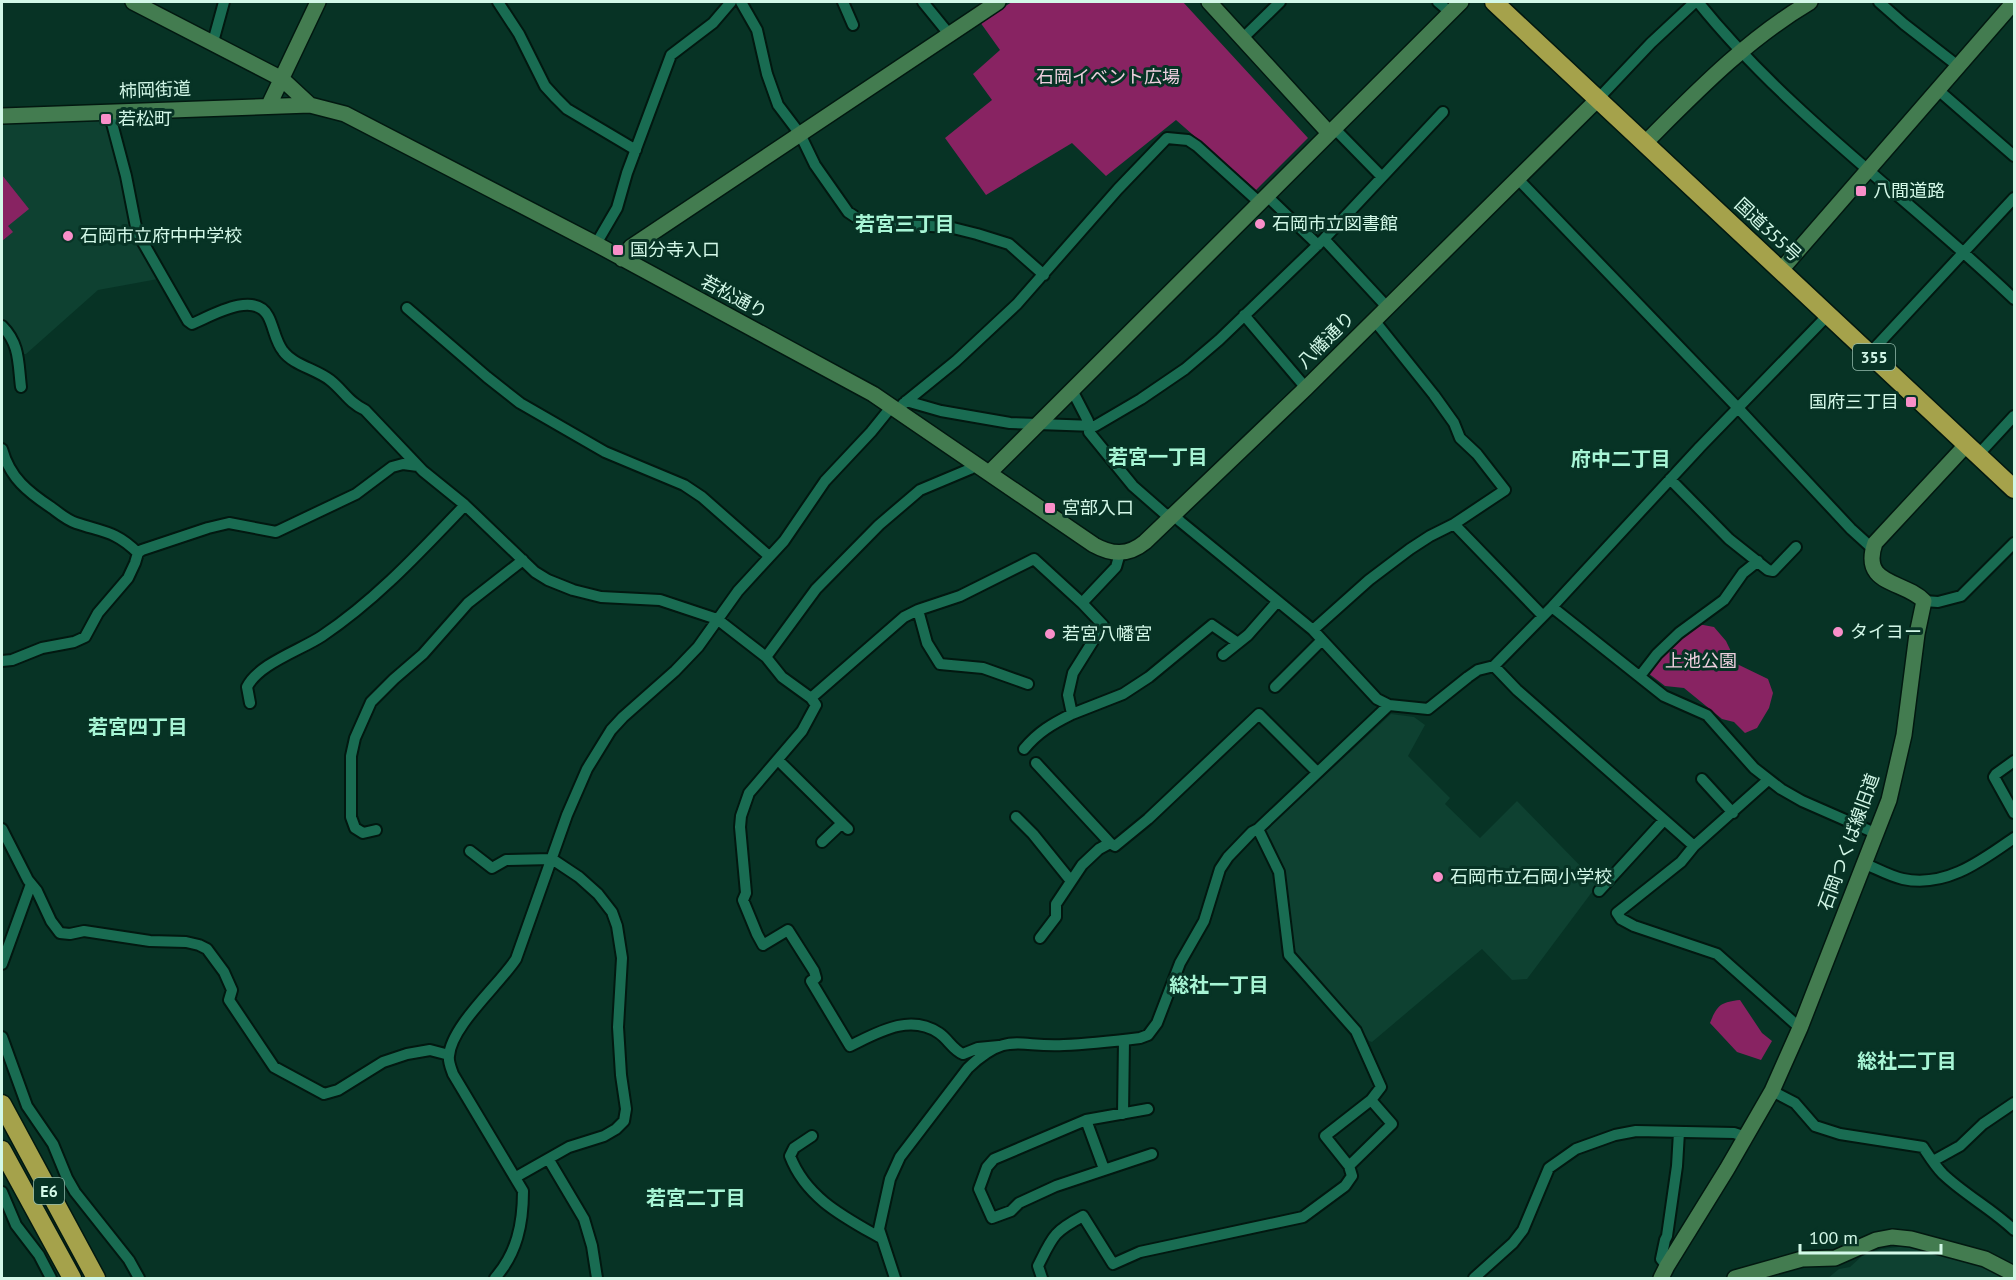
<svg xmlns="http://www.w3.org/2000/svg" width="2016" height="1280" font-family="'PT Sans','Noto Sans JP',sans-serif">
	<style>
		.built { fill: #0e4131 }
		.green { fill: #882362 }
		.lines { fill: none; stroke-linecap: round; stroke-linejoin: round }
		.street-casing { stroke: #021810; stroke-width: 14 }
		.secondary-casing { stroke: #021810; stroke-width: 18 }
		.highway-casing { stroke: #021810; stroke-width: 21 }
		.street { stroke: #196c52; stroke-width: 10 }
		.secondary { stroke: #437c50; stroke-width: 15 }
		.highway { stroke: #a5a24b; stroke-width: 18 }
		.poi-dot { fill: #f98fc9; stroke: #073325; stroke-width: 2 }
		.labels { text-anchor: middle; stroke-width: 6; stroke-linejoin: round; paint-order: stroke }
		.shield { fill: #073325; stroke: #96bdae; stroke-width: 1.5 }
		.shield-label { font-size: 16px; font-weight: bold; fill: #d3f8e8 }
		.park-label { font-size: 18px; fill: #edcfde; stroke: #073325 }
		.street-label { font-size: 18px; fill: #d3f8e8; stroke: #073325 }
		.poi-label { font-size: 18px; fill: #d3f8e8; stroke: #073325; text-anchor: start }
		.neighbourhood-label { font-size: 20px; font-weight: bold; fill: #a7f5d5; stroke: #073325 }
	</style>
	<rect width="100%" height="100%" fill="#073325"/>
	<!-- built -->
	<path class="built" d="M108,119L126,195L158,279L98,290L26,354H22L16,333L2,319V124Z
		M1391,714L1414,717L1425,725L1408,756L1450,798L1445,804L1480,838L1517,801L1598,884L1527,979L1512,980L1482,949L1372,1042L1369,1041L1359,1026L1294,952L1285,869L1265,831Z
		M1906,1246L1990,1269L2004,1278H1828L1839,1269L1850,1267L1862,1256L1882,1249Z"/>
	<!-- green -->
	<path class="green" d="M1012,2H1183L1308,138L1256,190L1176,120L1106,176L1072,143L986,195L945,138L992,100L973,74L1000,50L980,22Z
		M2,175L29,209L8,226L13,232L2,241Z
		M1698,624L1714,627L1726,641L1737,664L1768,679L1773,693L1769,708L1757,728L1745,733L1734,722L1722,719L1684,688L1665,686L1648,673L1673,643Z
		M1740,1000L1762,1033L1772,1041L1761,1060L1737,1052L1710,1023C1717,1005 1721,1002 1740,1000Z"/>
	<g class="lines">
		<defs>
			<path id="street" d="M498,2L519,34L545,86L556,98L567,109L636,150
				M741,2L757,30L767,74L778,105L800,134L815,165L848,212L860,220L891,224L949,227L977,234L1009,244L1044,275
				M843,2L853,25
				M923,2L949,34
				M1438,2L1451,13
				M1698,2C1788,114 1911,200 2014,299
				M1879,2L1904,24L1958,66
				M1243,38L1280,2
				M213,42L224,2
				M1937,89L2014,156
				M1598,99L1651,43L1695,2
				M109,112L126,176L137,232L188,321L192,324C211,316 254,290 268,316C274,327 275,341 283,351C293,365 316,369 330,380C344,391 348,402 365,410L423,471L465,505L535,572L548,580L573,590L601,597L660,600L717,619L766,657L782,677L811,698L816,705L802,731L749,793L741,816L740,827L746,893L743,900L757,934L763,945L788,930L814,971L816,978L811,981L850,1046C877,1033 909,1013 939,1033C948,1039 953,1050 963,1054L978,1048L999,1046
				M1335,129L1382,177
				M1518,179L1738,408L1851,529L1873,549
				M1267,196L1318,245
				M1324,239L1387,307
				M596,244L617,208L627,173L671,55L713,23L731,2
				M407,308L487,377L520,403L605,452L684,485L702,497L769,556
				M1244,315L1306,388
				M2,326C20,344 18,363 21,387
				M1870,353L2014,198
				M1072,390L1088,421L1089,432L1133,486L1165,514L1173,515L1181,522L1313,630L1377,699L1389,705L1428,709L1468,677L1478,670L1494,666L1552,607L1700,447L1829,314
				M906,401L941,411L1010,423L1095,426L1141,399L1185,369L1219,340L1324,239L1443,112
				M903,404L956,361L1017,304L1118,189L1167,138L1188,140L1197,146L1260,203
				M2,449C10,478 28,492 52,508C60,514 67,520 76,523C103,532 116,531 138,553
				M1978,455L2014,416
				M1670,479L1729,539L1768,570L1773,571L1796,547
				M1454,524L1543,616
				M1924,601L1938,602L1961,596L2014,543
				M1082,603L1116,567L1120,553
				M1552,607L1664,696L1707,715L1754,768L1781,789L1802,801L1875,833
				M918,610L927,643L940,664L983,668L1028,684
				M1313,630L1369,580L1410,549L1430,536L1454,524L1505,490L1477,454L1460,438L1454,423L1434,395L1374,320
				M1223,655L1248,635L1277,602
				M766,657L816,589L879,525L920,490L970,469L976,465
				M2,661L12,660L42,648L74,642L85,637L98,613L128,578L135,563L138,553L142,550L208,528L229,523L276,532L356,494L392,467L403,464L418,466
				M1494,666L1517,690L1694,846
				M1640,676L1657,654L1679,633L1724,600L1743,573L1758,561
				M1275,687L1322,640
				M811,698L904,617L918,610L960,596L1034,559L1082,603L1103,625L1073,673L1068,695L1072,714C1052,724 1038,732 1024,749
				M250,703L247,687C258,664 301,650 322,636C376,600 420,552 465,505
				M1072,714L1123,694L1149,677L1212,625L1238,643
				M778,760L848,829
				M2014,761L1996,774L1994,777L2014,813
				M1036,763L1110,843
				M1702,779L1733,813
				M1768,780L1694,846L1681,862L1617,913L1621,919L1634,926L1717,954L1800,1028
				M1016,817L1033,834L1071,881
				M2,829L28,880L37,891L51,921L60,933L70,934L84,931L150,941L186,942L199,945L207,949L224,972L232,990L229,1000L274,1067L324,1094L338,1090L383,1062L407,1054L430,1050L449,1055
				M376,830L363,833L355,828L351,817V756L355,738L371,702L394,679L423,654L468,603L523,560
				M822,842L842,823
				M470,851L492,868L506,860L552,859L579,877L598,894L612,912L617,926L622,958L618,1027L621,1075L626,1109L624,1121L616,1129L604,1136L569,1147L516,1177
				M1863,863C1876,868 1889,876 1903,879C1946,888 1981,861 2014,838
				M1599,891L1664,820
				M1040,938L1056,917V904L1082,865L1099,849L1110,843L1115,846L1148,819L1259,714L1317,772
				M2,964L31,884
				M2,1037L27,1106L53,1144L67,1178L75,1192L129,1260L139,1278
				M1772,1091L1795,1103L1815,1126L1840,1134L1923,1147C1929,1156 1935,1166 1943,1174C1965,1195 1992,1209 2014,1230
				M1148,1109L1086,1120L994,1159L987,1167L979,1189L992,1218L1011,1211L1019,1203L1056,1186L1152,1154
				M1123,1114L1124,1040
				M1086,1120L1104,1169
				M812,1136L794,1148L790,1156C806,1198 844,1217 881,1238
				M549,1160L584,1219L592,1246L597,1278
				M1933,1161L1960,1146L1983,1124L2014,1103
				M1349,1166L1392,1124L1371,1100
				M2,1192L16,1225L39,1255L51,1278
				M1667,1266L1661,1259L1665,1240L1667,1236L1677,1166L1679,1132
				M495,1278C517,1253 523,1224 523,1191L453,1074C451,1068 448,1062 449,1056C451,1026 499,985 516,959L567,815L587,769L611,730L623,717L675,671L698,647L738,591L784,541L825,481L871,432L892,406
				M895,1278L879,1229L890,1179L900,1157L968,1068C1008,1030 1019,1048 1064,1045C1089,1044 1115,1041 1140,1038L1148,1035L1157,1023L1180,963L1204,921L1220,869L1228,857L1252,832L1258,829L1389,705
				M1042,1278L1038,1266C1053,1236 1053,1232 1083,1216L1113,1264L1140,1252L1303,1217L1345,1186L1352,1176L1349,1166L1325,1136L1371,1100L1381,1087L1356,1031L1289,955L1279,872L1258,829
				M1474,1278L1513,1243L1523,1230L1549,1168L1576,1149L1615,1135L1636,1131L1734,1133L1746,1137"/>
			<path id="secondary" d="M133,2L282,79L310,105
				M1209,2L1329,133
				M269,105L318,2
				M2,116L310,105L345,114L596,244L873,394L1094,545C1112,555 1128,556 1145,542L1306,388L1598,99
				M1645,143C1697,91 1746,40 1810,2
				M622,259L631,247L998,2
				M1781,270L2014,2
				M989,473L1461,2
				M1661,1278L1667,1266L1727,1169L1772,1091L1800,1028L1889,800L1904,735L1917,634L1924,601C1904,580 1860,586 1875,543L1967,444
				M1735,1278L1802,1259L1835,1258L1876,1240L1892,1237L1911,1239L1985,1259L2014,1274"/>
			<path id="highway" d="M1494,2L2014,489
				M2,1104L96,1278
				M2,1150L72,1278"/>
		</defs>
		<!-- street casing -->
		<use href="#street" class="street-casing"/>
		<!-- secondary casing -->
		<use href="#secondary" class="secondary-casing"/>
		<!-- highway casing -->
		<use href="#highway" class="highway-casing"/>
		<!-- street -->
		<use href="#street" class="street"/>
		<!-- secondary -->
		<use href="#secondary" class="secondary"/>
		<!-- highway -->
		<use href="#highway" class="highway"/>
	</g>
	<!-- markers -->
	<g class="poi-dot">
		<rect x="100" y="113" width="12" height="12" rx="3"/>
		<rect x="1855" y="185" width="12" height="12" rx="3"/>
		<circle cx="1260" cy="224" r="6"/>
		<circle cx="68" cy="236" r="6"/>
		<rect x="612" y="244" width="12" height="12" rx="3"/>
		<rect x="1905" y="396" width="12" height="12" rx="3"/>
		<rect x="1044" y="502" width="12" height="12" rx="3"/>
		<circle cx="1838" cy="632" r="6"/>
		<circle cx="1050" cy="634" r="6"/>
		<circle cx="1438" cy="877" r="6"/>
	</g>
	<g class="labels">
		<!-- shield labels -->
		<g class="shield">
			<rect x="1853" y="344" width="42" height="26" rx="4.5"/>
			<rect x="34" y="1178" width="30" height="26" rx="4.5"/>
		</g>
		<g class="shield-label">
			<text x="1874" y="363">355</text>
			<text x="49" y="1197">E6</text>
		</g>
		<!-- park labels -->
		<g class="park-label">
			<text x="1108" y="83">石岡イベント広場</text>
			<text x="1701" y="667">上池公園</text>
		</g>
		<!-- street labels -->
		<g class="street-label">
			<text transform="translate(155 90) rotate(-2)" y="6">柿岡街道</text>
			<text transform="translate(1768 230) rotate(43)" y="6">国道355号</text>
			<text transform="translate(734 297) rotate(28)" y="6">若松通り</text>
			<text transform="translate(1326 340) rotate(-45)" y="6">八幡通り</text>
			<text transform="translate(1849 842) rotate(-70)" y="6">石岡つくば線旧道</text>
		</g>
		<!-- poi labels -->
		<g class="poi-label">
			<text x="118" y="125">若松町</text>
			<text x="1873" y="197">八間道路</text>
			<text x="1272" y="230">石岡市立図書館</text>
			<text x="80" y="242">石岡市立府中中学校</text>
			<text x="630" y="256">国分寺入口</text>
			<text x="1899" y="408" text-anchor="end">国府三丁目</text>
			<text x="1062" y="514">宮部入口</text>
			<text x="1850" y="638">タイヨー</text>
			<text x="1062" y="640">若宮八幡宮</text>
			<text x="1450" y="883">石岡市立石岡小学校</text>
		</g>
		<!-- neighbourhood labels -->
		<g class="neighbourhood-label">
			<text x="905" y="231">若宮三丁目</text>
			<text x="1158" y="464">若宮一丁目</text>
			<text x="1621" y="466">府中二丁目</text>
			<text x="138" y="734">若宮四丁目</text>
			<text x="1219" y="992">総社一丁目</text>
			<text x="1907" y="1068">総社二丁目</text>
			<text x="696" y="1205">若宮二丁目</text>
		</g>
	</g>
	<!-- border -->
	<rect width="2016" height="1280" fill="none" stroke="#d3f8e8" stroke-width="6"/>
	<!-- scale -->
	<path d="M1800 1244v9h141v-9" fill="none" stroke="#d3f8e8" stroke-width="3"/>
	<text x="1809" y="1244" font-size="18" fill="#d3f8e8" stroke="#073325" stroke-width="4.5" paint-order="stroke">100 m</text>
</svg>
